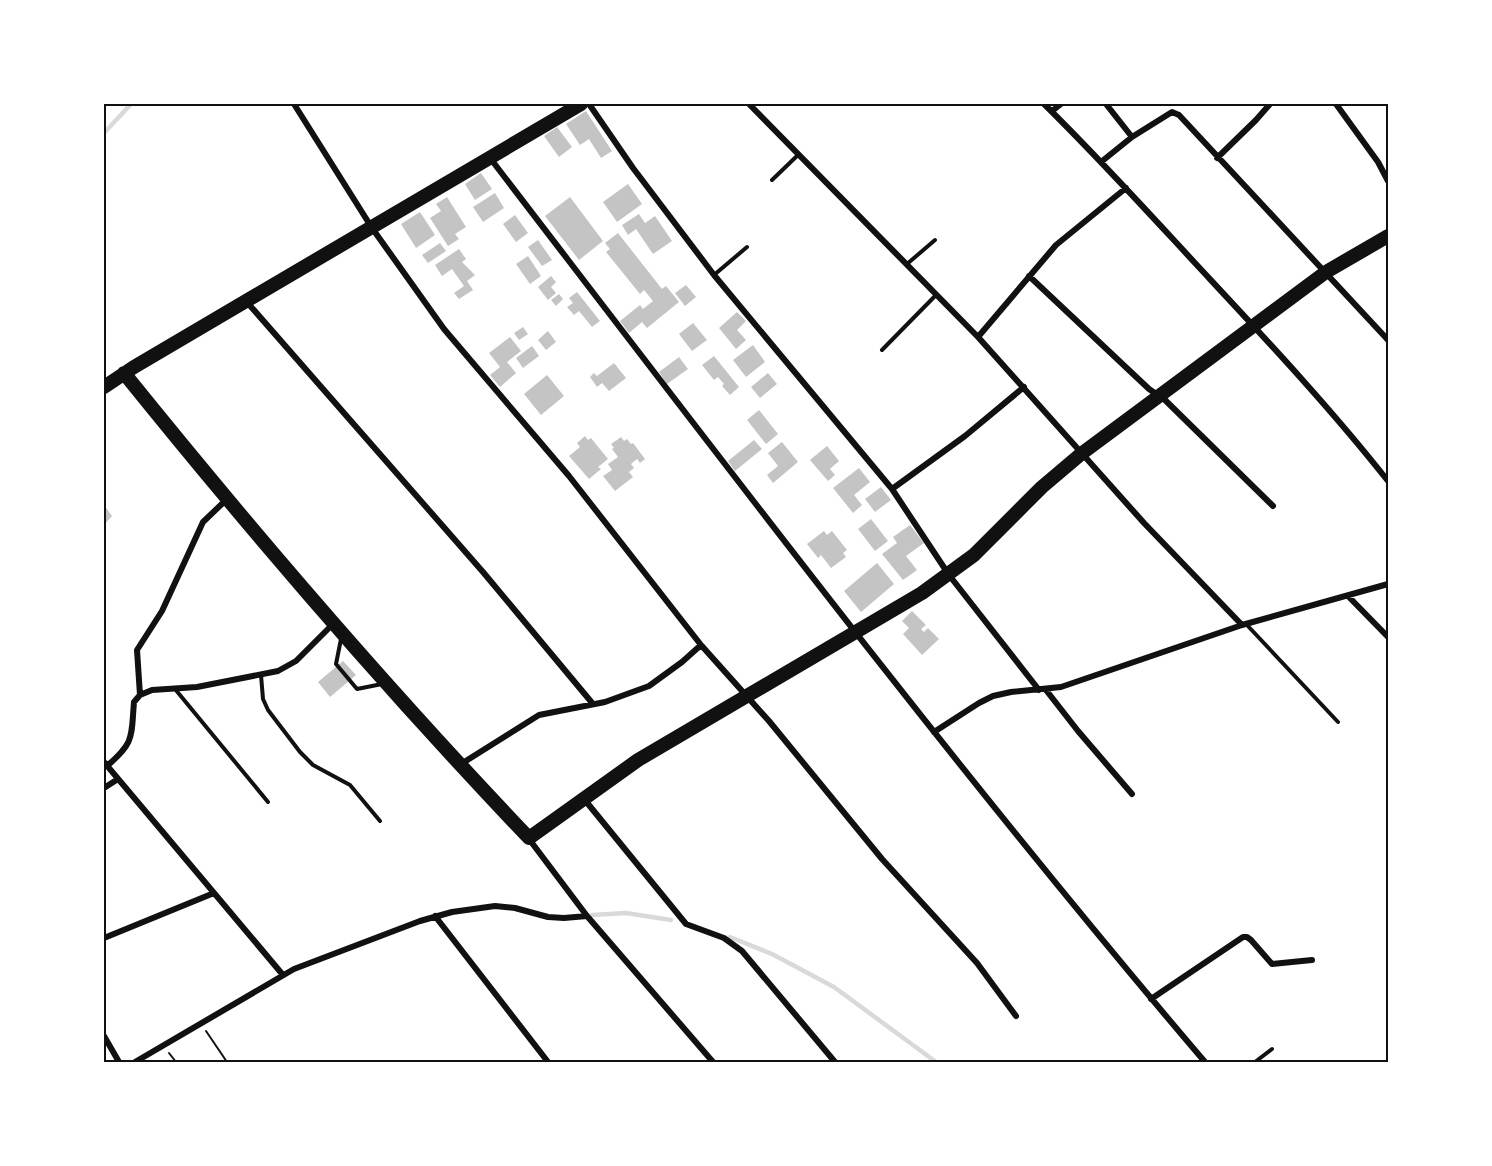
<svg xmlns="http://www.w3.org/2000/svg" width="1492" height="1166" font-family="'Fira Sans',sans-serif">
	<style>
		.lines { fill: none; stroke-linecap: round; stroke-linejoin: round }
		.stream { stroke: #d9d9d9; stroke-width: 4.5 }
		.building { fill: #c4c4c4 }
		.path { stroke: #111; stroke-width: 2 }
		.service { stroke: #111; stroke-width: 4 }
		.minor { stroke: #111; stroke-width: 6 }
		.primary { stroke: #111; stroke-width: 14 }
		.neatline { fill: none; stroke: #111; stroke-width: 2 }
	</style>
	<rect width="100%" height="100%" fill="#fff"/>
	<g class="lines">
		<!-- stream -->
		<path class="stream" d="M104,133L131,104
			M592,915L626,913L671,920
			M730,937L772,954L834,987L936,1062"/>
	</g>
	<!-- building -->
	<path class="building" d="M586,111L612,151L601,158L589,139L580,145L566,124Z
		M557,127L572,147L559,157L544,136Z
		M481,173L492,189L475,200L465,184Z
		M628,184L642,204L617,222L603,202Z
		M495,193L504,208L483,222L473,207Z
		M447,197L466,227L455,234L459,239L448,246L430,218L441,211L436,204Z
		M570,197L603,241L579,260L545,216Z
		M420,212L435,235L416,248L401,224Z
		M639,214L645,223L655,216L672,241L653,254L636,229L628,235L622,225Z
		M515,215L528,233L516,242L503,224Z
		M618,233L662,289L666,286L679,302L647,328L642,322L629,333L620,321L640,305L643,309L653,301L644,290L640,294L606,252L610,249L605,243Z
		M538,240L552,260L542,266L528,247Z
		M440,243L446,251L428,263L422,255Z
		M459,249L466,259L462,262L475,275L467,281L473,290L459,299L454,293L464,286L452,269L442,276L435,265Z
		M528,256L541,276L530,284L516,264Z
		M551,276L556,282L551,287L556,293L548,300L538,287Z
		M686,285L696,297L685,306L675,293Z
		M577,292L600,321L592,327L579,311L574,315L567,307L573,303L569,298Z
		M559,294L563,299L556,306L551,300Z
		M737,312L746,321L737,330L746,340L736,349L719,328Z
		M693,323L707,340L692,351L679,334Z
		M523,327L528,334L519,340L514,333Z
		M548,331L556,342L546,350L538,340Z
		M510,337L521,351L507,362L516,373L500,387L490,375L500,367L489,353Z
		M753,345L765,362L746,377L733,360Z
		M532,346L539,356L523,368L516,358Z
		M714,356L739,387L730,395L722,386L724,384L718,377L714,380L702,365Z
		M679,357L688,369L667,384L659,372Z
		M614,363L626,378L609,391L602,383L597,387L590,377L594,373L597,376Z
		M768,373L777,384L760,398L751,387Z
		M547,375L564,396L541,415L524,394Z
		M759,410L778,434L766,444L747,420Z
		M585,436L588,440L591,438L608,459L598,467L601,469L589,479L569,456L580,447L577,443Z
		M621,437L624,441L627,439L631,444L633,443L645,459L640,463L637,459L631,464L634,468L629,472L633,477L615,491L603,476L612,470L608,464L618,457L612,449L614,448L611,444Z
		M754,440L762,449L735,471L728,461Z
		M782,442L798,462L773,483L767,475L778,466L768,453Z
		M827,446L839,461L830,469L835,475L828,481L810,460Z
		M859,468L870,482L854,495L862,505L853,513L833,488Z
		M881,487L891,500L875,512L865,499Z
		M104,505L112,516L104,525Z
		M871,519L888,541L875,551L858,529Z
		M910,525L924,543L906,556L917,570L903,580L882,554L897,543L893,537Z
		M824,531L827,535L832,531L847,550L843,553L846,557L831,568L821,555L818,558L807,544Z
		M877,563L894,584L861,612L844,591Z
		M912,611L926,625L921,629L924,632L928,628L939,639L922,655L903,634L909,628L902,621Z
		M343,661L356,675L330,697L318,682Z"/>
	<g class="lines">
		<!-- path -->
		<path class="path" d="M206,1031L227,1062
			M169,1053L176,1062"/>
		<!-- service -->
		<path class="service" d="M772,180L798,155
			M907,264L935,240
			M714,275L747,247
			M882,350L936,295
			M1246,624L1338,722
			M341,639L336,664L357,689L382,684
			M261,675L263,699L268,710L300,752L313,765L350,785L380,821
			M175,689L268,802
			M1255,1062L1272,1049"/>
		<!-- minor -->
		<path class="minor" d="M294,104L372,228L444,329L569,476L701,645L769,721L882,859L977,963L1016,1016
			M589,104L633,168L714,275L892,489L949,575L1039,690
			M749,104L978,337L1144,523L1242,625
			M1044,104C1096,155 1145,209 1195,263C1261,334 1328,405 1388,481
			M1106,104L1132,137
			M1336,104L1378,162L1388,181
			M1052,111L1061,104
			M490,158C724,463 956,770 1205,1062
			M1217,158L1256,120L1270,104
			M1101,162L1132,137L1172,112L1179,115L1388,340
			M1029,276L1149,389L1165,400L1273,506
			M246,301L483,572L593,704
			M978,337L1056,245L1126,188
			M892,489L965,436L1024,387
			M1348,596L1388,637
			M1046,690L1078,731L1132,794
			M140,695L152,690L197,687L278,671L296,661L332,625
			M934,732L979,703L993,696L1011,692L1061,687L1242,625L1388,584
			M104,762L283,975
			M461,764L539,715L605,702L649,686L682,662L701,645
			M107,766C135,742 131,737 134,702L140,695L137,650L162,611L203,522L226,500
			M104,788L118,779
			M584,799L686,924L724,938L742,951L835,1062
			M529,839L587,916L713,1062
			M435,916L548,1062
			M104,938L214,893
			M1151,999L1243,937H1247L1251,940L1272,964L1312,960
			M104,1036L119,1062
			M135,1062L294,969L420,921L452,912L495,906L515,908L548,917L564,918L587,916"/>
		<!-- primary -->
		<path class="primary" d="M124,373C253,533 387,689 529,838L638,760L922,593L974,555L1042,487L1081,454L1326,272L1388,236
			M104,387L134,367L581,104"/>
	</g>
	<!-- border -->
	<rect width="1492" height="1166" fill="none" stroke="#ffffff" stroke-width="210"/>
	<rect x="105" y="105" width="1282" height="956" class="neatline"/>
</svg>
